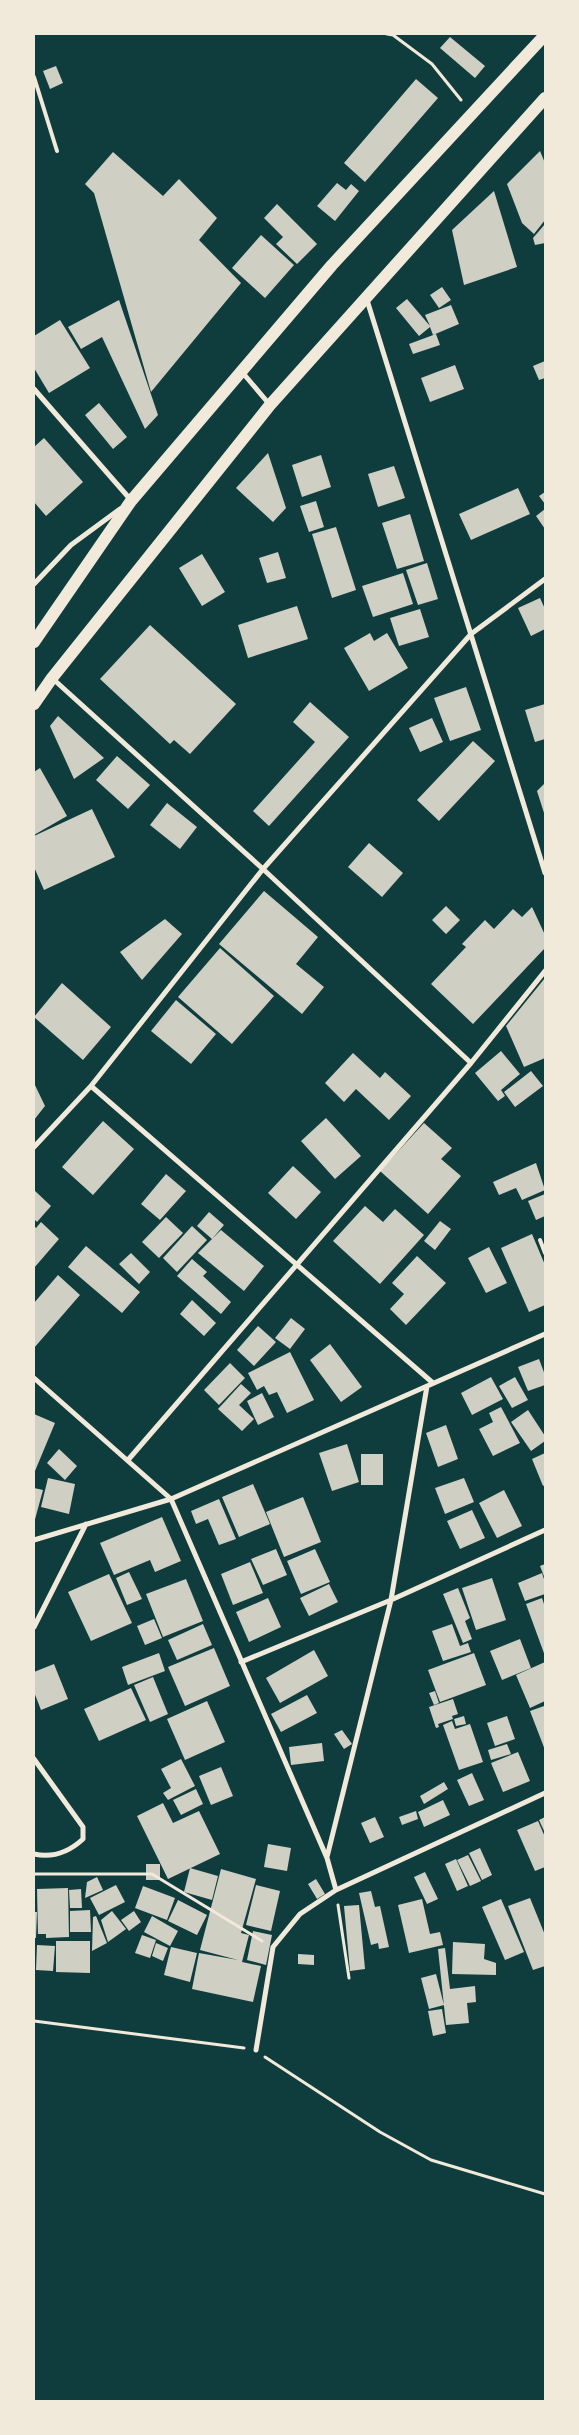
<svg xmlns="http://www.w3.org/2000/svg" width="579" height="2435" font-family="Montserrat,sans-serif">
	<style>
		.building { fill: #cfcfc3 }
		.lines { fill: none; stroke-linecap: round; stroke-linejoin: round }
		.path { stroke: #f1e9da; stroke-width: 3 }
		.service { stroke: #f1e9da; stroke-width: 4 }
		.minor { stroke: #f1e9da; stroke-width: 5 }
		.primary { stroke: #f1e9da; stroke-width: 12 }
	</style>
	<rect width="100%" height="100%" fill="#0f3d3e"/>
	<!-- building -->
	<path class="building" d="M450,37L485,66L475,78L440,48Z
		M56,66L63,83L50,89L43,71Z
		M416,79L438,98L365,182L344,163Z
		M540,151L545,163V220L534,234L522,223L507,184Z
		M113,152L163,196L179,179L217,218L199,240L241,283L151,392L94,193L85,184Z
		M337,183L346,190L351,184L359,191L335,221L317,206Z
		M494,191L517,267L464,285L452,230Z
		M277,204L317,244L297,264L276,244L283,237L264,218Z
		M545,224V243L535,245L533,238Z
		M261,235L294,265L265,298L232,268Z
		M442,287L451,300L439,308L430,295Z
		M407,299L430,326L425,315L451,305L459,324L433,335L430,327L419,336L396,308Z
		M119,300L158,415L145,429L102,337L81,349L68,327Z
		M60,320L90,368L49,393L34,368V336Z
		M436,334L440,345L413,354L409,344Z
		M545,361V378L539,380L533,366Z
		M455,365L464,389L430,402L421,378Z
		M99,403L127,437L113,449L85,415Z
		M44,438L83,482L46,516L34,502V447Z
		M268,453L286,508L273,522L236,488Z
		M321,455L331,487L302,497L292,465Z
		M394,466L405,498L378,507L368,474Z
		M518,488L530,514L471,540L459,514Z
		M545,492V504L539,496Z
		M316,501L324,527L309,532L300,506Z
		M545,509V529L536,516Z
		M410,514L424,561L397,569L382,523Z
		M336,527L356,590L332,598L312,534Z
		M278,552L286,578L267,583L259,558Z
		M202,554L225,592L202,606L179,568Z
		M427,563L438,599L418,605L406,570Z
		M403,573L413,604L373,617L362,586Z
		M540,598L545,609V629L531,636L518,608Z
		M297,606L308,639L248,658L238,625Z
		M420,609L429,637L399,646L390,618Z
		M150,625L236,704L190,754L174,740L170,744L100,679Z
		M370,633L374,641L387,633L408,668L369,691L344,648Z
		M466,687L481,730L450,741L434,698Z
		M310,702L349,737L269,826L253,811L315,742L293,722Z
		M545,704V739L535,742L525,710Z
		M58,716L104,758L74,779L50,726Z
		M432,718L443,742L420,752L409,728Z
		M473,741L495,761L439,821L417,800Z
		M117,756L150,785L128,809L96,780Z
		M40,768L67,816L34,835V772Z
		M545,783V816L537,791Z
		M167,803L197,827L180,849L150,825Z
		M92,809L115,857L44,890L34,867V836Z
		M369,843L403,873L382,897L348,867Z
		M264,891L318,937L296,964L324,987L302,1014L219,944Z
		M446,906L460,920L446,934L432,920Z
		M532,907L545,935V948L473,1024L431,984L466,947L462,944L485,920L494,929L513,909L522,917Z
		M165,919L182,934L142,980L120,952Z
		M220,948L274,996L232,1044L178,997Z
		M545,978V1058L524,1067L506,1026Z
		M62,983L111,1027L83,1060L34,1017Z
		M176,1000L216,1034L191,1064L151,1031Z
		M501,1051L520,1074L501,1090L505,1096L498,1101L475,1073Z
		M353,1053L380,1078L385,1072L411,1096L389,1120L356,1089L344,1102L325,1083Z
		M531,1071L543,1086L515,1107L504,1092Z
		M34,1083L45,1106L34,1120Z
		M326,1118L361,1156L335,1179L301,1141Z
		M103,1121L134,1149L93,1195L62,1167Z
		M424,1123L452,1148L441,1159L461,1176L428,1214L380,1171Z
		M536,1163L545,1190L522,1200L516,1188L499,1195L493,1182Z
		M293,1166L321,1192L296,1219L268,1193Z
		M166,1174L186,1191L160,1220L141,1204Z
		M34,1190L51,1206L37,1222L34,1219Z
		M545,1194V1216L536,1220L528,1201Z
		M365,1206L383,1222L395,1209L424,1235L380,1284L333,1241Z
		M209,1212L224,1225L212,1239L197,1226Z
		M166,1217L183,1233L159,1258L142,1242Z
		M440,1221L451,1229L435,1250L424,1241Z
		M41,1222L59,1239L34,1268V1226L36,1228Z
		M192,1226L207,1240L177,1272L163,1258Z
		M221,1230L264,1266L244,1291L198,1253Z
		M532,1234L545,1265V1305L529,1312L501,1248Z
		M86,1246L140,1292L122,1313L68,1267Z
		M489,1247L507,1283L486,1293L468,1258Z
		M131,1253L150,1272L139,1284L119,1264Z
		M417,1256L446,1283L406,1325L390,1309L404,1294L392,1283Z
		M192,1259L207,1272L203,1276L231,1302L221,1314L177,1276Z
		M58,1275L80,1295L34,1348V1303Z
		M192,1300L216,1323L204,1336L180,1314Z
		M291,1318L305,1329L290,1349L275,1338Z
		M258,1326L276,1342L254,1366L237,1350Z
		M330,1344L362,1387L341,1402L310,1360Z
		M290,1352L314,1400L287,1413L277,1392L269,1395L264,1386L257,1390L248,1373Z
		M539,1359L545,1375V1385L528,1391L518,1367Z
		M230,1363L245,1378L219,1405L204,1390Z
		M491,1377L503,1399L472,1415L461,1393Z
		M515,1377L528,1400L512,1408L499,1386Z
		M241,1384L251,1393L239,1405L254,1419L242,1431L218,1409Z
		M262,1393L274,1417L258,1425L247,1401Z
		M501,1407L520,1443L493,1456L479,1429L493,1422L489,1413Z
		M528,1410L545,1436V1441L531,1451L511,1422Z
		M34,1414L55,1423L35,1471L34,1470Z
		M446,1425L458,1459L438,1467L426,1433Z
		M347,1444L359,1482L332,1491L319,1453Z
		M59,1449L77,1466L65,1480L47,1463Z
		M545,1453V1485L543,1486L532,1459Z
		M361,1454H383V1485H361Z
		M48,1478L75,1484L69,1514L41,1507Z
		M464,1478L474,1502L445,1514L435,1488Z
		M253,1484L270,1524L239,1537L222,1497Z
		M34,1488L43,1490L34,1523Z
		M504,1490L522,1526L497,1538L479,1503Z
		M303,1497L321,1542L284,1557L266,1512Z
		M219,1499L236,1539L219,1545L208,1519L196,1524L191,1511Z
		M472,1510L485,1538L460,1549L447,1521Z
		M162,1517L181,1561L155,1572L150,1560L114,1575L100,1543Z
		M276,1549L287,1575L263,1585L251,1559Z
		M315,1549L330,1582L301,1594L287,1561Z
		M250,1562L263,1593L233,1605L221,1574Z
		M545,1564V1579L540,1566Z
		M129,1572L142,1599L127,1605L116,1578Z
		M542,1573L545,1582V1594L525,1601L518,1583Z
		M109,1574L132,1623L91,1641L68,1592Z
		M492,1578L506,1620L476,1630L462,1588Z
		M186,1579L203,1621L163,1637L146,1594Z
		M329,1584L338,1602L309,1616L300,1598Z
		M458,1588L470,1618L465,1621L472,1639L463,1643L443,1594Z
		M268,1598L281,1627L249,1642L236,1612Z
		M542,1598L545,1607V1656L526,1604Z
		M154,1619L162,1638L145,1645L137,1626Z
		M203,1624L212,1645L177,1660L168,1640Z
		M452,1624L460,1646L468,1643L471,1652L443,1661L432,1631Z
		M520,1639L531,1668L502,1680L490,1651Z
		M214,1648L230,1686L185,1706L168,1667Z
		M314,1650L328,1676L280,1703L266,1678Z
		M159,1653L165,1671L128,1685L122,1667Z
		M474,1653L486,1685L440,1702L428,1670Z
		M545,1662V1701L530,1708L516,1675Z
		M54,1664L68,1699L41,1710L34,1692V1672Z
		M153,1677L168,1714L150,1722L134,1685Z
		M131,1688L146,1720L99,1741L84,1709Z
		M435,1691L439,1703L434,1705L429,1693Z
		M307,1695L317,1713L281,1732L271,1714Z
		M453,1699L458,1714L452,1716L453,1719L438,1724L439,1727L436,1728L429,1707Z
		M207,1701L225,1742L185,1760L167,1719Z
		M544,1706L545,1709V1750L530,1711Z
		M464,1716L466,1724L456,1726L454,1719Z
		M507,1716L515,1739L495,1746L487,1723Z
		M452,1721L455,1729L470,1724L483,1762L459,1770L443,1725Z
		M342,1730L352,1744L344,1749L334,1734Z
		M322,1743L324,1761L291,1765L289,1747Z
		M507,1744L511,1754L491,1760L488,1750Z
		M518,1752L530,1781L503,1792L491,1763Z
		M181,1759L195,1786L168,1800L163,1793L171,1788L161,1769Z
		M221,1767L233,1796L211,1805L199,1776Z
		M472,1773L484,1800L469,1806L457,1780Z
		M444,1782L448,1789L424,1804L420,1796Z
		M196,1789L203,1804L181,1815L173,1800Z
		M443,1800L450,1815L424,1827L418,1812Z
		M163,1803L173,1823L199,1811L220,1854L168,1879L137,1816Z
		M416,1811L418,1819L402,1825L399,1817Z
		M375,1817L384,1837L370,1843L361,1823Z
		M545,1817V1833L539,1820Z
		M538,1821L545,1837V1867L535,1871L517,1830Z
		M268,1844L291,1848L287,1871L264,1867Z
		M480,1848L492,1875L482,1880L469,1853Z
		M468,1855L481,1881L470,1886L457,1860Z
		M456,1859L468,1886L457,1891L445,1864Z
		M146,1864H160V1880H146Z
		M190,1868L218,1876L212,1900L184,1892Z
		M221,1869L256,1879L241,1933L249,1935L242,1962L261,1966L253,2002L192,1989L199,1953L238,1960L200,1950Z
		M425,1872L438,1899L427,1904L414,1877Z
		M97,1877L103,1890L85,1898L87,1882Z
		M316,1879L325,1894L317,1899L308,1884Z
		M116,1885L125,1902L99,1915L90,1898Z
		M256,1885L280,1891L271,1931L246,1925Z
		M143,1886L175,1898L167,1920L135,1908Z
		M68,1888L69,1937L46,1938V1934H38L37,1889Z
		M81,1889L82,1908H70L69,1890Z
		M371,1891L375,1907L380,1906L389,1947L379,1949L378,1943L371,1945L359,1893Z
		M530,1898L545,1935V1966L533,1970L508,1906Z
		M422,1899L430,1934L440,1932L443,1945L409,1953L398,1905Z
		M501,1899L524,1952L505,1960L482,1907Z
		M178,1900L207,1915L197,1935L168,1921Z
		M359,1905L365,1969L350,1971L344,1906Z
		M90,1910L91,1932H70V1911Z
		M112,1911L126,1929L108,1942L101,1920Z
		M134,1911L141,1922L129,1931L121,1920Z
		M34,1912H37L36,1938H34Z
		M96,1916L107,1943L92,1951L93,1917Z
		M152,1916L178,1931L170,1946L144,1932Z
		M253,1931L272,1935L266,1965L247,1960Z
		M142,1935L156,1940L150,1958L135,1953Z
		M56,1941H90V1973L56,1972Z
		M453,1942L485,1944L484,1959L496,1963V1975L452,1974Z
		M156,1943L168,1948L163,1961L152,1956Z
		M37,1945L55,1946L53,1971L36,1970Z
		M171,1947L197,1953L190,1982L164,1975Z
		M445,1948L450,1989L475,1986L476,2002L467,2003L469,2023L446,2025L438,1949Z
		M298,1954L314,1955V1965L298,1964Z
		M436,1974L444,2005L429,2009L421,1978Z
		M442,2009L446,2033L433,2036L428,2011Z"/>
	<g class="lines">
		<!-- path -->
		<path class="path" d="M387,34L393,35L432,64L461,100
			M34,1874H152L262,1941
			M338,1905L349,1978
			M34,2021L244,2048
			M265,2057L380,2132L431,2160L545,2194"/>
		<!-- service -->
		<path class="service" d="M34,77L57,151
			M540,1240L545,1253"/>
		<!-- minor -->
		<path class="minor" d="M367,300L545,873
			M242,372L270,405
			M34,389L130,499
			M34,584L71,545L120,509
			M52,678L263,869L471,1063
			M91,1086L433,1383
			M34,1147L91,1086L263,869L471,634L545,579
			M34,1378L171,1499L327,1858L336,1890
			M128,1460L471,1063L545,971
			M34,1540L171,1499L545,1334
			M34,1627L86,1524
			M241,1662L391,1600L545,1530
			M34,1759L83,1827V1839C69,1852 52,1858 34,1854
			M327,1857L391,1600L427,1386
			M256,2050L273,1947L300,1914L336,1890L545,1793"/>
		<!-- primary -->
		<path class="primary" d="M34,642L131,501L332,265L545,35
			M34,704L52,678L270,405L545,98"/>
	</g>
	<!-- border -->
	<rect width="579" height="2435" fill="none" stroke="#f1e9da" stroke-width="70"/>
</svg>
